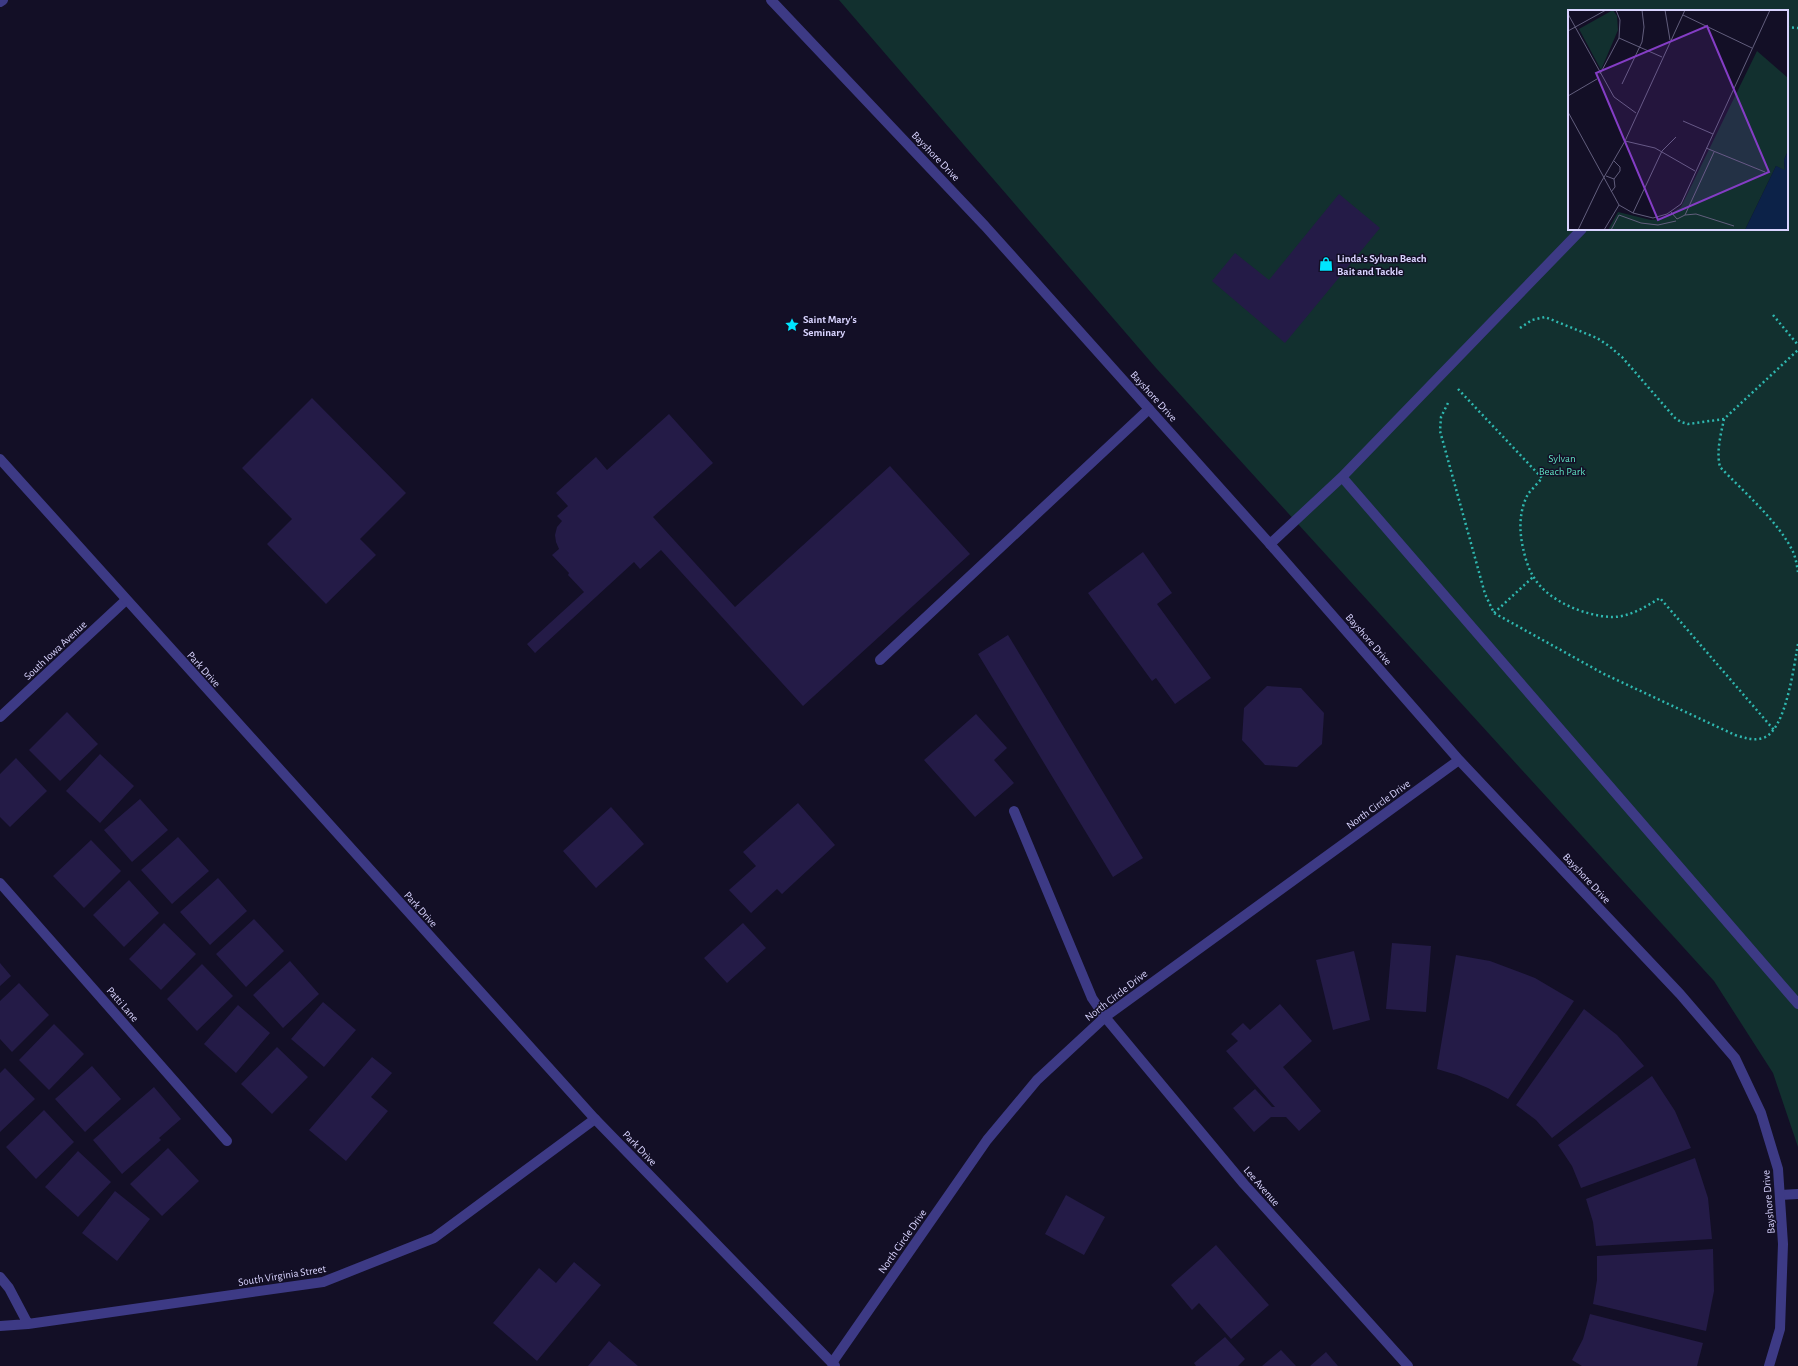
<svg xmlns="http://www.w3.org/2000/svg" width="1798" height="1366" font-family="'Alegreya Sans',sans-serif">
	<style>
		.green { fill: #12302f; fill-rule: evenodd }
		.building { fill: #241b47 }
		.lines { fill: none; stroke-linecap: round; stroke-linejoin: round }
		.path { stroke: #2fb8b0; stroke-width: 2.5; stroke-dasharray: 2 3; stroke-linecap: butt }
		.service { stroke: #3d3a85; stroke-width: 10 }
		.minor { stroke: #3d3a85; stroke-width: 10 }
		.tertiary { stroke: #3d3a85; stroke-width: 10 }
		.labels { text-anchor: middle; stroke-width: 3; stroke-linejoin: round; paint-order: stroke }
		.street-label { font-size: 11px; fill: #d9d4ff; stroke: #130f26 }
		.poi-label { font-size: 11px; font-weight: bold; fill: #d9d4ff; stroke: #130f26; text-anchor: start }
		.park-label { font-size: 11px; fill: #5fe0c0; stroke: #130f26 }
		.inset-road { fill: none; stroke: #625e7d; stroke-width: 1 }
		.view { fill: #843dc5; fill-opacity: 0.15; stroke: #843dc5; stroke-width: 2 }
		.inset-edge { fill: none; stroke: #d9d4ff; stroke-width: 2 }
	</style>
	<rect width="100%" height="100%" fill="#130f26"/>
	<!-- green -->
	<path class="green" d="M839,0H1798V1147L1773,1073L1714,981L1156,368ZM1569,11H1787V229H1569Z"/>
	<!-- building -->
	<path class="building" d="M1339,194L1380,228L1285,343L1212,281L1235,253L1269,280Z
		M312,398L406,493L360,539L376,555L326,604L267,544L292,519L242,468Z
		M669,414L713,463L653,517L735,607L890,466L970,554L803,706L661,550L640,569L634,562L535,653L527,644L584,592L568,575L569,573L552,555L559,549L556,542L555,535L557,527L562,521L557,516L568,506L556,493L596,457L607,470Z
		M1143,552L1172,593L1157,604L1211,678L1175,704L1156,678L1152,681L1088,593Z
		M1008,635L1143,858L1113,877L978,654Z
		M1267,686L1301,688L1324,713L1322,744L1297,767L1265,765L1242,740L1244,708Z
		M67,712L98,744L60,781L29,750Z
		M976,714L1007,748L994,760L1014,783L975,817L924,760Z
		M100,754L134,786L100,823L66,791Z
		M16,758L47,791L10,827L0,817V774Z
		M140,799L168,830L132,862L104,830Z
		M798,803L835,845L782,894L777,889L751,913L729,890L756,866L743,852Z
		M611,807L644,844L596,888L563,851Z
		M178,837L209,871L172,904L141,870Z
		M91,840L121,871L84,908L53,876Z
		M218,878L247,911L210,945L180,912Z
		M129,880L159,913L124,947L93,915Z
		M254,919L284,951L246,987L216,954Z
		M164,923L196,954L161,990L129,959Z
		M743,923L766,948L727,983L704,958Z
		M1392,943L1431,946L1426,1012L1386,1009Z
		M1354,951L1370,1020L1333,1030L1316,960Z
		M1456,955L1490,961L1535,978L1574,1001L1508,1099L1488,1088L1457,1075L1437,1069Z
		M290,961L319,994L283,1028L253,995Z
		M0,963L11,976L0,986Z
		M202,964L233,996L197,1031L167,999Z
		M19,983L49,1015L12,1052L0,1039V1001Z
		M323,1002L356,1030L324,1067L291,1039Z
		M1280,1004L1312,1041L1283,1067L1321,1111L1299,1131L1286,1117H1271L1254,1132L1233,1108L1255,1089L1272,1107H1275L1226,1051L1238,1041L1231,1034L1243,1023L1250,1030Z
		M238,1005L270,1033L236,1073L204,1044Z
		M1584,1009L1617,1035L1644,1066L1552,1138L1536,1120L1516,1105Z
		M54,1024L84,1054L49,1090L19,1060Z
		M277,1047L308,1077L272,1114L241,1084Z
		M372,1057L392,1073L371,1097L388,1111L346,1161L309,1130Z
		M92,1066L121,1099L85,1132L55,1099Z
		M5,1068L35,1099L0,1132V1073Z
		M1652,1076L1675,1111L1691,1148L1581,1188L1572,1166L1558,1145Z
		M154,1087L181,1119L159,1138L161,1140L122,1174L93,1140Z
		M44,1110L74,1142L36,1179L6,1147Z
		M168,1148L199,1181L162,1216L130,1184Z
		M78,1151L111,1182L78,1217L45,1187Z
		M1695,1158L1708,1198L1712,1239L1596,1246L1593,1222L1586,1199Z
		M115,1191L150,1219L117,1261L82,1233Z
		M1066,1195L1105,1217L1084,1255L1045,1234Z
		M1216,1245L1269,1305L1231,1339L1199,1303L1192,1310L1171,1285Z
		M1713,1249L1714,1291L1706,1331L1593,1304L1597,1280V1256Z
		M574,1262L601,1285L537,1361L493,1323L539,1268L556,1283Z
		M1590,1314L1703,1343L1697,1366H1582L1572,1360L1583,1339Z
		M1225,1337L1245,1359L1238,1366H1196L1194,1363Z
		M609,1341L638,1366H588Z
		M1281,1350L1296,1366H1262Z
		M1326,1352L1338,1366H1310Z"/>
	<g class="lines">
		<!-- path -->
		<path class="path" d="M1787,27L1798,28
			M1773,315L1798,345
			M1520,328L1532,320L1545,317L1597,338L1609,346L1622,357L1675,418L1681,422L1688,424L1724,419L1798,350
			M1458,389L1542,478C1538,483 1532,489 1528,494C1519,511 1519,530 1523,548C1525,557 1528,568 1533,576C1547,601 1585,616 1612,617C1630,617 1645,607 1660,598L1774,730
			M1448,403L1441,417L1440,431L1485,594L1494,613L1604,674L1735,735C1745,738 1753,741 1763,738C1786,731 1794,665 1798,644
			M1724,419C1721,434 1716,451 1720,467C1743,491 1781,524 1794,554C1796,560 1797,566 1798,572
			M1494,613L1533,577"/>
		<!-- service -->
		<path class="service" d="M1342,477L1798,1004
			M1270,544L1342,477L1582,229
			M880,660L1149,409
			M1014,811L1092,998L1105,1017
			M1780,1195L1798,1194"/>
		<!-- minor -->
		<path class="minor" d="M771,0L985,226L1270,544L1459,760L1680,994L1735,1058L1761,1113L1778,1169L1783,1244L1780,1329L1769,1366
			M0,2L3,0
			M0,717L126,600
			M0,883L227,1141
			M1105,1017L1244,1184L1408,1366
			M0,1277L9,1288L28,1324
			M0,1326L28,1324L323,1282L434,1238L595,1119
			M832,1363L987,1140L1037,1080L1105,1017L1459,760"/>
		<!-- tertiary -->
		<path class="tertiary" d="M0,459L595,1119L835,1366"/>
	</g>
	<!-- icons -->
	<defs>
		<symbol id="shop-bare" viewBox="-9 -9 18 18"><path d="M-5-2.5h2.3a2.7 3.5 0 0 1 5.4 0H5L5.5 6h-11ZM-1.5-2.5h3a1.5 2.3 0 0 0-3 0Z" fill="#00e5ff" stroke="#130f26" stroke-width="2.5" paint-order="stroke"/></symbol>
		<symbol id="sight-bare" viewBox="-9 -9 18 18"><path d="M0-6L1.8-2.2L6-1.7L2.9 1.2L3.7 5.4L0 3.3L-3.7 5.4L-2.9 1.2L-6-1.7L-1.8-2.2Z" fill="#00e5ff" stroke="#130f26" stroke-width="2.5" paint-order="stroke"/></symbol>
	</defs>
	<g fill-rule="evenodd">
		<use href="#shop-bare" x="1316" y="254" width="20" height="20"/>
		<use href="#sight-bare" x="782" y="315" width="20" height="20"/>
	</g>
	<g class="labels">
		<!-- street labels -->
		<g class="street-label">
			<text transform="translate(936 156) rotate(46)" y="4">Bayshore Drive</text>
			<text transform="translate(1154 396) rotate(48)" y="4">Bayshore Drive</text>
			<text transform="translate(1369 639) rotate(49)" y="4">Bayshore Drive</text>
			<text transform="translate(55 650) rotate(-43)" y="4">South Iowa Avenue</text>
			<text transform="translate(204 669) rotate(48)" y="4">Park Drive</text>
			<text transform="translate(1378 804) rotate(-36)" y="4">North Circle Drive</text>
			<text transform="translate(1587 878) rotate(47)" y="4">Bayshore Drive</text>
			<text transform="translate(421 909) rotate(48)" y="4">Park Drive</text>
			<text transform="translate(1116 995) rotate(-38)" y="4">North Circle Drive</text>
			<text transform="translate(123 1004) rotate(49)" y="4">Patti Lane</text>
			<text transform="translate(640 1148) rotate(46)" y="4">Park Drive</text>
			<text transform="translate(1262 1186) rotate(49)" y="4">Lee Avenue</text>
			<text transform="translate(1768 1202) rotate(-95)" y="4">Bayshore Drive</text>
			<text transform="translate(902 1241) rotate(-55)" y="4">North Circle Drive</text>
			<text transform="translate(282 1275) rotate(-9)" y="4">South Virginia Street</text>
		</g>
		<!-- poi labels -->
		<g class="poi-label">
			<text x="1337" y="262">Linda's Sylvan Beach<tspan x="1337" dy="13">Bait and Tackle</tspan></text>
			<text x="803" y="323">Saint Mary's<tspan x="803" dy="13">Seminary</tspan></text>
		</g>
		<!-- park labels -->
		<g class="park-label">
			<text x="1562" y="462">Sylvan<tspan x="1562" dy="13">Beach Park</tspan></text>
		</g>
	</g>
	<!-- overview -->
	<g transform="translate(1568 10)">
		<rect width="220" height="220" fill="#130f26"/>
		<path d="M45,0L49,6L50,20L33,60L11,19ZM189,41L220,68V141L216,150L217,161L208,156L177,220H40L50,202L83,210L95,209L113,197Z" fill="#12302f"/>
		<path d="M220,141V220H177L208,156L217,160L216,150Z" fill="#0c2248"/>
		<path class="inset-road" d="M97,0L102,30M0,4L46,87L68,103M115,5L184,38M0,21L38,0M51,28L94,47M32,64L51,28L52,10L48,0M54,74L74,32L76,17L74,0M0,86L29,69M0,102L51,195M115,111L145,124M57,131L87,138L127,161M138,138L197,162M38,166L46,169L52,161V157L46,151M43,182L47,177L46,169M51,195L65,203L85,208L99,204L113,194L202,0M103,202L109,209L117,205L146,142M65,203L94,141L108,127M117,205L128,204L166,216M10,220L32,174L57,131L117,0M36,220L51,195M43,220L51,205L73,213L90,215L108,211"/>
		<path class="view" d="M139,16L201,162L90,210L28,63Z"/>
		<rect width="220" height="220" class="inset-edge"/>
	</g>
</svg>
